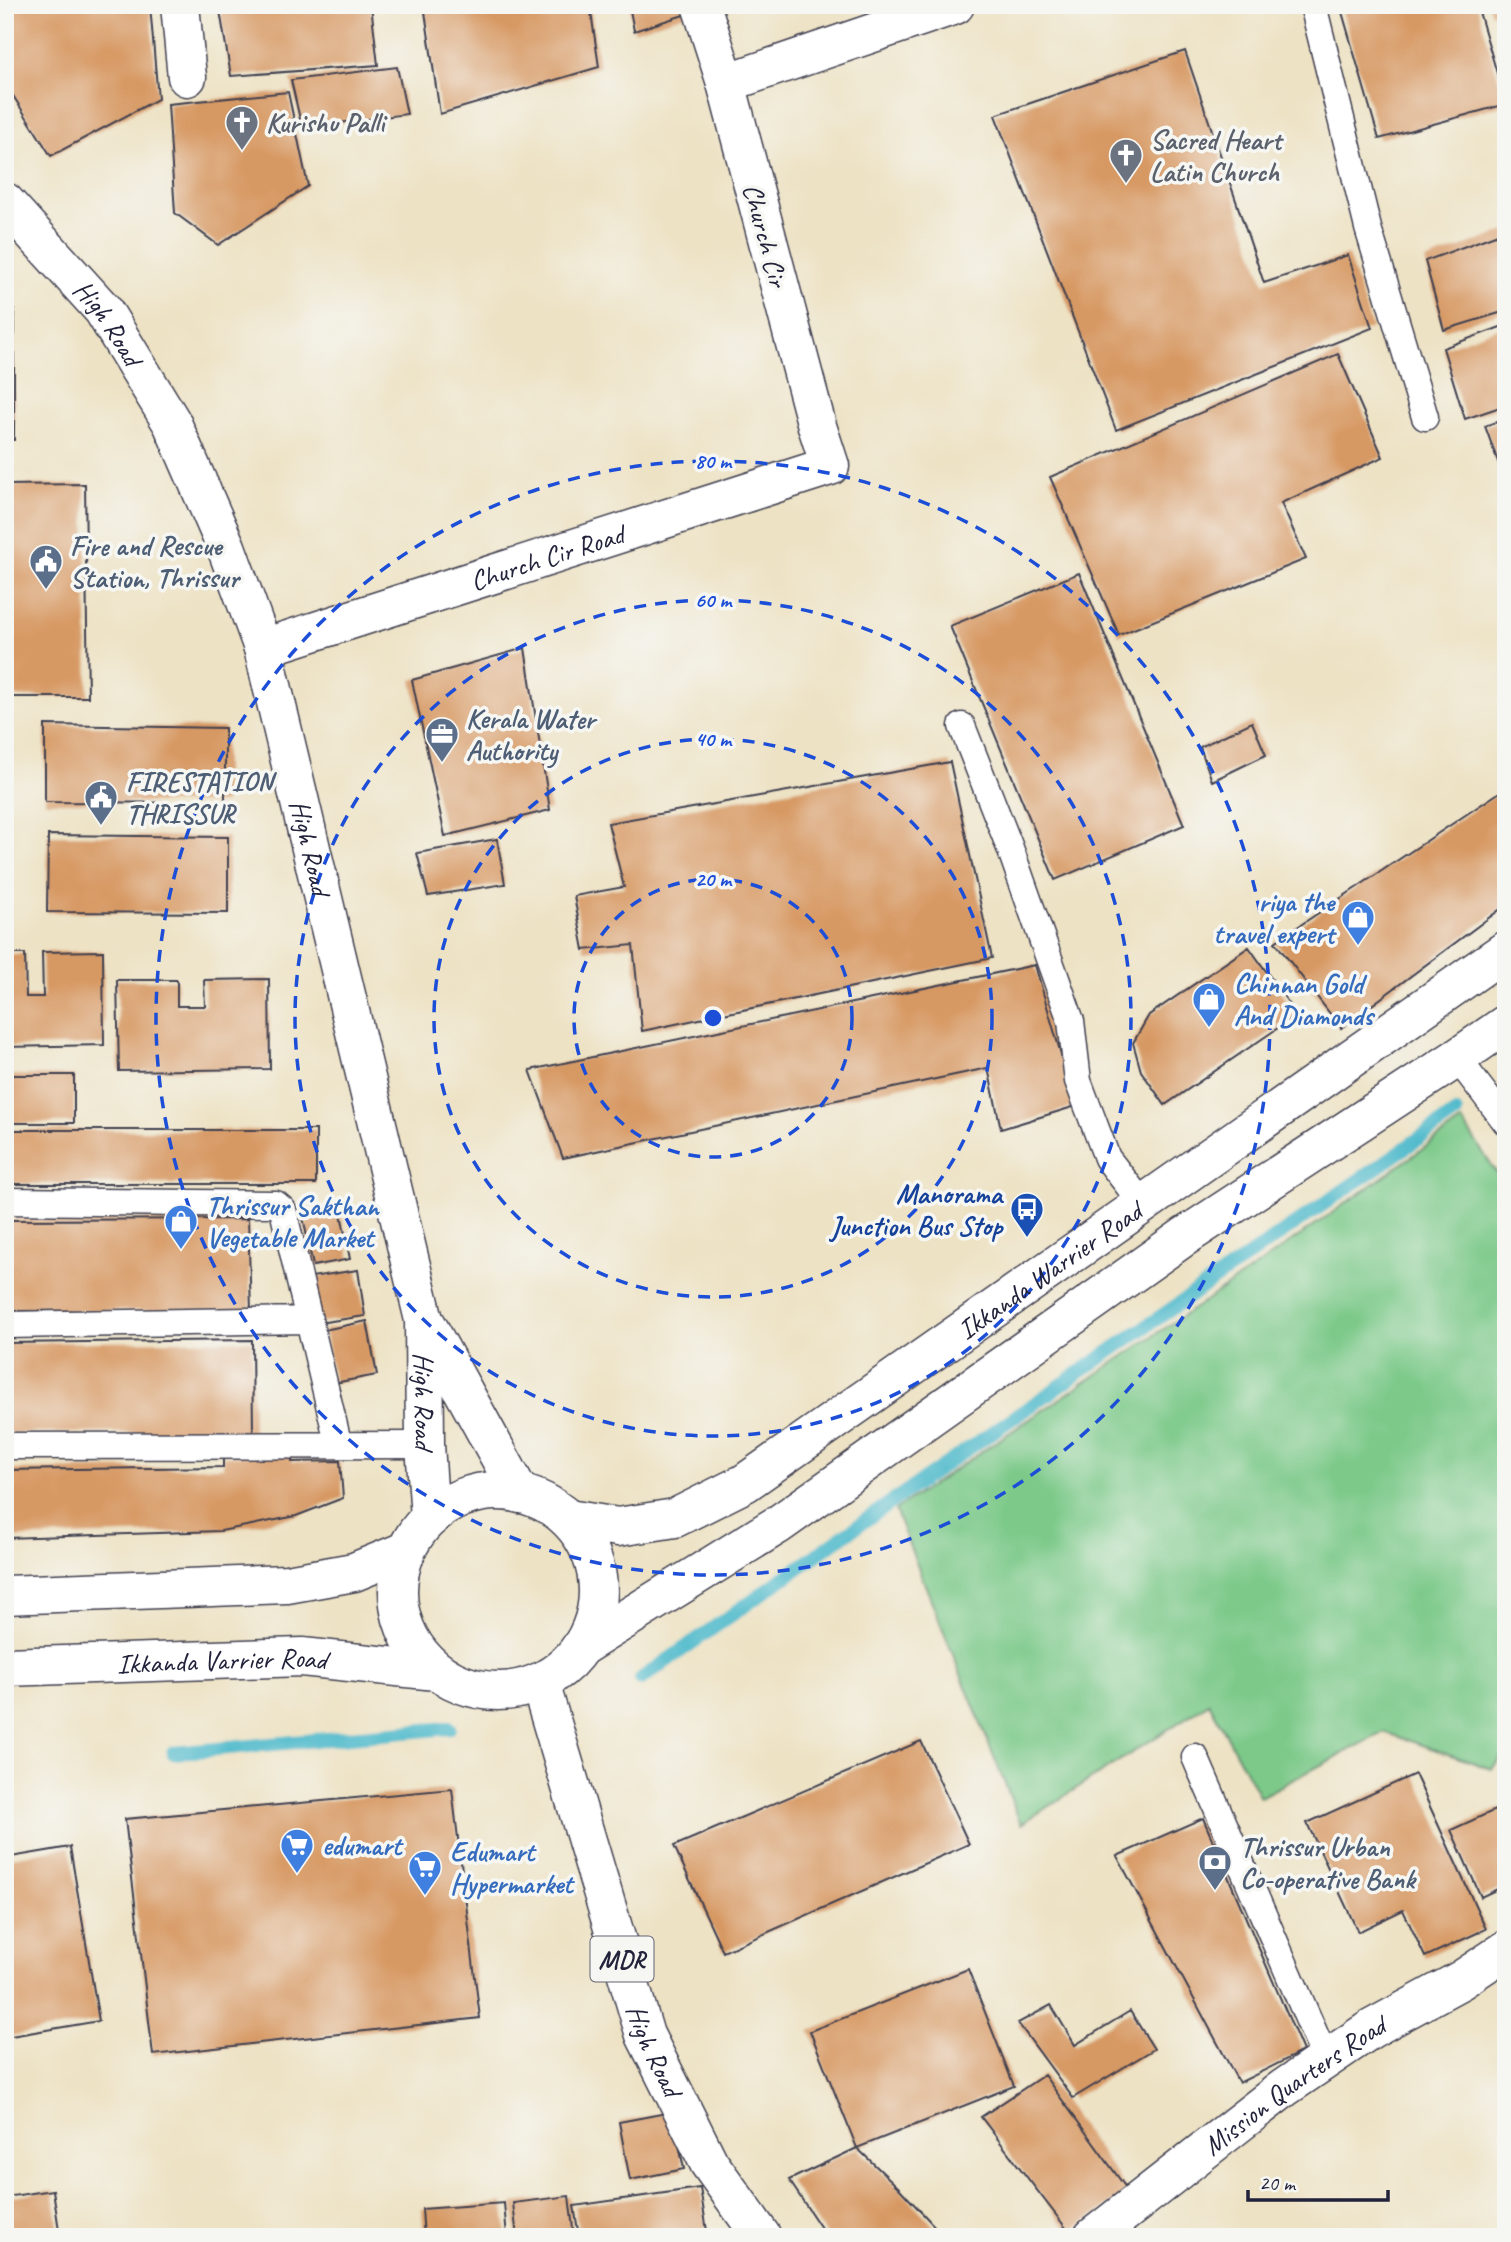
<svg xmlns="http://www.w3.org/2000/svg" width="1511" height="2242" font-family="Caveat,sans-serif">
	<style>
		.green { fill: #7bc989; stroke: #4e7662; stroke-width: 2 }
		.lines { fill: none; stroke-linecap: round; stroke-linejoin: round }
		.stream { stroke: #4eb9cb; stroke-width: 14 }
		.building { fill: #d79963 }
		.service-casing { stroke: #403f50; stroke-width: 29 }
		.minor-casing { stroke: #403f50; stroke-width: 41 }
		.tertiary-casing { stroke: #403f50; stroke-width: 41 }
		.secondary-casing { stroke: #403f50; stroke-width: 41 }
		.primary-casing { stroke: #403f50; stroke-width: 41 }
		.service { stroke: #fff; stroke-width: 26 }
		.minor { stroke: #fff; stroke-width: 38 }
		.tertiary { stroke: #fff; stroke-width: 38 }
		.secondary { stroke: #fff; stroke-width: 38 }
		.primary { stroke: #fff; stroke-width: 38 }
		.ring { fill: none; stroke: #1d4ed8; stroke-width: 3.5; stroke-dasharray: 12 9 }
		.labels { text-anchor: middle; stroke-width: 7; stroke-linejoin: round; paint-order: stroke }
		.shield { fill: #f6f6f2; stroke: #626272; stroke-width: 2 }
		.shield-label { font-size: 26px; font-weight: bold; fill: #22223b }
		.worship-label { font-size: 28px; font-weight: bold; fill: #5b616d; stroke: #f6f6f2; text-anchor: start }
		.street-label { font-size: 28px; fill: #22223b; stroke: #f6f6f2 }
		.service-label { font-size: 28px; font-weight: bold; fill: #4e5e75; stroke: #f6f6f2; text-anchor: start }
		.shop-label { font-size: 28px; font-weight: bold; fill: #366cbe; stroke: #f6f6f2; text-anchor: start }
		.transit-label { font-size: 28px; font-weight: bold; fill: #164399; stroke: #f6f6f2; text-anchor: end }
		.centre { fill: #1d4ed8; stroke: #f6f6f2; stroke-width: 3.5 }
		.ring-label { font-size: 21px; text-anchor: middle; font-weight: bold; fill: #1d4ed8; stroke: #f6f6f2; stroke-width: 7; stroke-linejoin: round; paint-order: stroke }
	</style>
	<rect width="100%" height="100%" fill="#f6f6f2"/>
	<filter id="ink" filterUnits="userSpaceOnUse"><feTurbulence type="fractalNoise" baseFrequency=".0143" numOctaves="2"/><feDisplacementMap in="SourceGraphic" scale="14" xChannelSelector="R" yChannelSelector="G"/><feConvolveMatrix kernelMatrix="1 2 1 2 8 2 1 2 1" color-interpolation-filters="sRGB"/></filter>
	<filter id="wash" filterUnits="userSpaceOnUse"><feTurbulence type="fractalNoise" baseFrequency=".00686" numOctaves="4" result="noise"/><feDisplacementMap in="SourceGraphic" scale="28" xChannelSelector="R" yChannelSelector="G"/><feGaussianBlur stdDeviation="1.57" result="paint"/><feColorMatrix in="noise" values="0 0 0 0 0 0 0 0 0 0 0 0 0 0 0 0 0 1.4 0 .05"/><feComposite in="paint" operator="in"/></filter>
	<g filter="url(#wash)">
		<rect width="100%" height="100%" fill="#ede2c4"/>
		<!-- green -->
		<path class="green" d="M1462,1121L1506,1187V1751L1492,1769L1384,1732L1260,1797L1209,1703L1021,1824L895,1510L1254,1268Z"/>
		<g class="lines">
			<!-- stream -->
			<path class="stream" d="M641,1679L897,1498L1456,1113
				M173,1753L449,1728"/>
		</g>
		<g id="blocks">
			<!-- building -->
			<path class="building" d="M5,5H150L158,99L51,156L5,83Z
				M219,5H371L378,65L231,76Z
				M424,5H590L599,67L440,114Z
				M629,5H688L690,13L634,31Z
				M1340,5H1477L1506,104L1379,139Z
				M1488,5H1506V8L1491,13Z
				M1185,51L1264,283L1348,255L1372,328L1116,430L995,115Z
				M397,67L407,114L302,128L291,80Z
				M288,92L308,186L218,245L175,213L168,104Z
				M1506,231V311L1444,330L1425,261Z
				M5,310H14V440H5Z
				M1506,325V405L1465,419L1443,348Z
				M1338,354L1383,457L1281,503L1306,559L1119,635L1050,477Z
				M1506,418V481H1505L1485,426Z
				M85,484L88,697H5V485Z
				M1079,573L1184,825L1055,880L950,626Z
				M525,648L550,810L445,836L412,680Z
				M1252,722L1266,755L1212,781L1200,747Z
				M45,725L225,728V803L45,802Z
				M950,762L992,958L642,1031L633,945L584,950L574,896L624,887L608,823Z
				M1506,788V905L1341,1028L1275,942Z
				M48,835L228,837V913L47,912Z
				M497,839L505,884L428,896L417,853Z
				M1249,947L1297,1015L1165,1105L1141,1071L1133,1043L1149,1015Z
				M103,951L104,1045L5,1047V954H25L26,997H43L42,952Z
				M1035,965L1076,1106L1001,1129L988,1068L563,1158L530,1070Z
				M269,979L270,1069L119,1071L117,980H177V1006H205L204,980Z
				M5,1075H74V1123H5Z
				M5,1130H316V1184H5Z
				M340,1209L350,1259L313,1266L303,1217Z
				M248,1219L251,1310L5,1311V1220Z
				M358,1270L365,1316L318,1323L311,1277Z
				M367,1321L377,1375L334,1383L324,1330Z
				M252,1340L253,1433H5V1343Z
				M292,1455V1462L340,1461L343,1498L296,1516L221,1531L5,1538V1470L223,1467V1456Z
				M921,1741L969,1844L723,1952L674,1846Z
				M1415,1774L1486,1929L1425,1957L1403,1910L1358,1932L1307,1823Z
				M452,1789L480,2018L153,2055L125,1819Z
				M1506,1805V1885L1481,1897L1451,1830Z
				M1203,1818L1303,2051L1239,2083L1117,1856Z
				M70,1847L99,2021L5,2037V1858Z
				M968,1969L1014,2086L857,2148L810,2031Z
				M1051,2005L1075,2045L1130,2011L1154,2049L1073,2098L1018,2023Z
				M1044,2075L1129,2192L1069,2232L981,2117Z
				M672,2112L684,2169L630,2180L619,2122Z
				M857,2148L899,2188L937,2229L928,2237H827L789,2180Z
				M700,2188L708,2237H579L574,2206Z
				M53,2190L60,2237H5V2197Z
				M569,2196L574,2237H517L513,2203Z
				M504,2203L507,2237H424L422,2209Z"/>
		</g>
	</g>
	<g filter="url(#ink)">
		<use href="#blocks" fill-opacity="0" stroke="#403f50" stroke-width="2"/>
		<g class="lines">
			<defs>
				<path id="service" d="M1313,5L1368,228L1425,417
					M962,726L1010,848L1071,1021L1078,1081L1107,1158L1142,1203
					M1457,1058L1506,1122
					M5,1201L276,1204L283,1210L337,1438L333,1444
					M5,1325L309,1320
					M5,1446L425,1445
					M1195,1757L1326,2060"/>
				<g id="minor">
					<path d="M180,5L187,77"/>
					<path d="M726,83L955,5"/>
					<path id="s1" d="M263,648L830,466L817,426L726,83L701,5"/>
				</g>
				<g id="tertiary">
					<path id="s2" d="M1093,2237L1284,2088L1371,2029L1461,1980L1506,1950"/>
				</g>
				<g id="secondary">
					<path id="s3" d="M5,202L103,310L172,423L226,547L263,648L424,1320L425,1445L430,1518"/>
					<path d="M427,1325L520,1494"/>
				</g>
				<g id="primary">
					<circle cx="498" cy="1591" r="100"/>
					<path id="s4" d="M568,1519L618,1527L675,1518L745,1483L1506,950"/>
					<path d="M5,1595L287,1584L354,1572L405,1551"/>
					<path d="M584,1645L779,1524L1184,1237L1457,1058L1506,1024"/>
					<path id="s5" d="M5,1667L302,1657L436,1671"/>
					<path id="s6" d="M540,1683L645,2035L709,2163L762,2237"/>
				</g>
			</defs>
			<!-- service casing -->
			<use href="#service" class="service-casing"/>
			<!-- minor casing -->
			<use href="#minor" class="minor-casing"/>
			<!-- tertiary casing -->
			<use href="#tertiary" class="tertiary-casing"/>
			<!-- secondary casing -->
			<use href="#secondary" class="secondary-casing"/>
			<!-- primary casing -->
			<use href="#primary" class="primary-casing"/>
			<!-- service -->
			<use href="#service" class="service"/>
			<!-- minor -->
			<use href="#minor" class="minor"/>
			<!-- tertiary -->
			<use href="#tertiary" class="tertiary"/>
			<!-- secondary -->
			<use href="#secondary" class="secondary"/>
			<!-- primary -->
			<use href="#primary" class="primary"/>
		</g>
	</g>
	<!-- distance rings -->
	<g class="ring">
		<circle cx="713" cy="1018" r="139"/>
		<circle cx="713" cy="1018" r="279"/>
		<circle cx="713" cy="1018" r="418"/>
		<circle cx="713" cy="1018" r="557"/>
	</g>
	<!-- icons -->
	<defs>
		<symbol id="church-pin" viewBox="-11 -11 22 30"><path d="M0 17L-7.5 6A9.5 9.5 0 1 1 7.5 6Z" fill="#6b7280" stroke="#f6f6f2"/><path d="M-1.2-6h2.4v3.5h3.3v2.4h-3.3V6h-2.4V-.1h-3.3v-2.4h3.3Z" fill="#fff"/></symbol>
		<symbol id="civic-pin" viewBox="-11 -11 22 30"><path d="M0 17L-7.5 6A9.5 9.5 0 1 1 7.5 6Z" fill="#5c6f8a" stroke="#f6f6f2"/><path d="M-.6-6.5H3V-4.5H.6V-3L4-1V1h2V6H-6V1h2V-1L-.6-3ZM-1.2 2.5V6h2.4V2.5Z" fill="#fff"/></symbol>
		<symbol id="office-pin" viewBox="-11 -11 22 30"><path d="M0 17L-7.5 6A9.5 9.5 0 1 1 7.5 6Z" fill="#5c6f8a" stroke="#f6f6f2"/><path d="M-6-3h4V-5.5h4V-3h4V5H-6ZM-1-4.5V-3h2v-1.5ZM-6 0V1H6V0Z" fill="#fff"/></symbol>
		<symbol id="shop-pin" viewBox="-11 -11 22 30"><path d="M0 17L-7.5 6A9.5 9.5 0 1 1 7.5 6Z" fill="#3f7fe0" stroke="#f6f6f2"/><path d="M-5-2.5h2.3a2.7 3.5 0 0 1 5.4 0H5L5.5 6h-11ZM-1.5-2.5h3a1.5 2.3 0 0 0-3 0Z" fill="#fff"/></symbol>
		<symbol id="bus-pin" viewBox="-11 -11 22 30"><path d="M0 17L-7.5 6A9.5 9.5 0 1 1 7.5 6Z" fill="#1a4fb4" stroke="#f6f6f2"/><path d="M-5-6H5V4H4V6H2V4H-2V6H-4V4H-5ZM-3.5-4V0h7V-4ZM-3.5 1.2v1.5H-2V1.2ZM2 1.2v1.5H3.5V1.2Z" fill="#fff"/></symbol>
		<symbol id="supermarket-pin" viewBox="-11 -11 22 30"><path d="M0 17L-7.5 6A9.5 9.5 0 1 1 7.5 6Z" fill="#3f7fe0" stroke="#f6f6f2"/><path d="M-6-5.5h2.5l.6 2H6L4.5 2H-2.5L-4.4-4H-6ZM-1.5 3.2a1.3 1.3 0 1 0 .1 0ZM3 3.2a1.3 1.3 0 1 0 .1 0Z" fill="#fff"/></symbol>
		<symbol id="bank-pin" viewBox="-11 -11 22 30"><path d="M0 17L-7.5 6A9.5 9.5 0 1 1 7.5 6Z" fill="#5c6f8a" stroke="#f6f6f2"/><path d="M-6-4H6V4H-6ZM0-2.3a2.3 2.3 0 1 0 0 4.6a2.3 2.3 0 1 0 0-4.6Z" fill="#fff"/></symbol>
	</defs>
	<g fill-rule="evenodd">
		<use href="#church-pin" x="223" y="103" width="38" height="52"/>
		<use href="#church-pin" x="1107" y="136" width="38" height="52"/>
		<use href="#civic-pin" x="27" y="542" width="38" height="52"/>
		<use href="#office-pin" x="423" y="715" width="38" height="52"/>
		<use href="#civic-pin" x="82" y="778" width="38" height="52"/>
		<use href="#shop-pin" x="1339" y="898" width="38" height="52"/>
		<use href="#shop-pin" x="1190" y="980" width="38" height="52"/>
		<use href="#bus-pin" x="1008" y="1190" width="38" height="52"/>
		<use href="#shop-pin" x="162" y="1202" width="38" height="52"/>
		<use href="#supermarket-pin" x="278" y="1826" width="38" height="52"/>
		<use href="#bank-pin" x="1196" y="1843" width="38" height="52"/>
		<use href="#supermarket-pin" x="406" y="1848" width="38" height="52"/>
	</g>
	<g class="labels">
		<!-- shield labels -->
		<rect class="shield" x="590.5" y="1936.5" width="63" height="45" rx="5"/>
		<g class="shield-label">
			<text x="622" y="1968">MDR</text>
		</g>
		<!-- worship labels -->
		<g class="worship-label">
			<text x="266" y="132">Kurishu Palli</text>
			<text x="1150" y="149">Sacred Heart<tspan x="1150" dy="32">Latin Church</tspan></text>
		</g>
		<!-- street labels -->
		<g class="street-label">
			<text transform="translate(766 235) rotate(75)" y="10">Church Cir</text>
			<text dy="10" stroke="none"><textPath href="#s3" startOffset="159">High Road</textPath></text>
			<text dy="10" stroke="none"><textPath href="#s1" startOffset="298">Church Cir Road</textPath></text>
			<text dy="10" stroke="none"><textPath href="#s3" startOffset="726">High Road</textPath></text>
			<text dy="10" stroke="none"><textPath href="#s4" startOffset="558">Ikkanda Warrier Road</textPath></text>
			<text dy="10" stroke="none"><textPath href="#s3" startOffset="1293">High Road</textPath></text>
			<text dy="10" stroke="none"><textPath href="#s5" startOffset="217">Ikkanda Varrier Road</textPath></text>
			<text dy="10" stroke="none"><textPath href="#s6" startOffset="385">High Road</textPath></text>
			<text dy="10" stroke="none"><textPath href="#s2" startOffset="252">Mission Quarters Road</textPath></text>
		</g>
		<!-- service labels -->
		<g class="service-label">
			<text x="70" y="555">Fire and Rescue<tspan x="70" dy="32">Station, Thrissur</tspan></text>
			<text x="466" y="728">Kerala Water<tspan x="466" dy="32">Authority</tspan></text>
			<text x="126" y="791">FIRESTATION<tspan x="126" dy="32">THRISSUR</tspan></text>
			<text x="1240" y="1856">Thrissur Urban<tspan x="1240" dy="32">Co-operative Bank</tspan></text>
		</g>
		<!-- shop labels -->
		<g class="shop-label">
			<text x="1334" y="911" text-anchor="end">riya the<tspan x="1334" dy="32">travel expert</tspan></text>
			<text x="1234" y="993">Chinnan Gold<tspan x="1234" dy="32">And Diamonds</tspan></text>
			<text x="206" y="1215">Thrissur Sakthan<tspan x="206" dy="32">Vegetable Market</tspan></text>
			<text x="322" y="1855">edumart</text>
			<text x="450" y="1861">Edumart<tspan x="450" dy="32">Hypermarket</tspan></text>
		</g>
		<!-- transit labels -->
		<g class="transit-label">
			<text x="1002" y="1203">Manorama<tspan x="1002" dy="32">Junction Bus Stop</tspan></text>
		</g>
	</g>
	<circle cx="713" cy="1018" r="10" class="centre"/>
	<g class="ring-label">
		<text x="713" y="468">80 m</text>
		<text x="713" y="607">60 m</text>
		<text x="713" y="746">40 m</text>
		<text x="713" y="886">20 m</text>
	</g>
	<!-- margin -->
	<rect width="1511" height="2242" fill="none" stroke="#f6f6f2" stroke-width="28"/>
	<!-- scale -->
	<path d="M1248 2190v10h140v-10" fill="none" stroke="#22223b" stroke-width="3.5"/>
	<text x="1259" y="2190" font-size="21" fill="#22223b" stroke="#f6f6f2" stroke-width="5" paint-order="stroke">20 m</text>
</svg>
